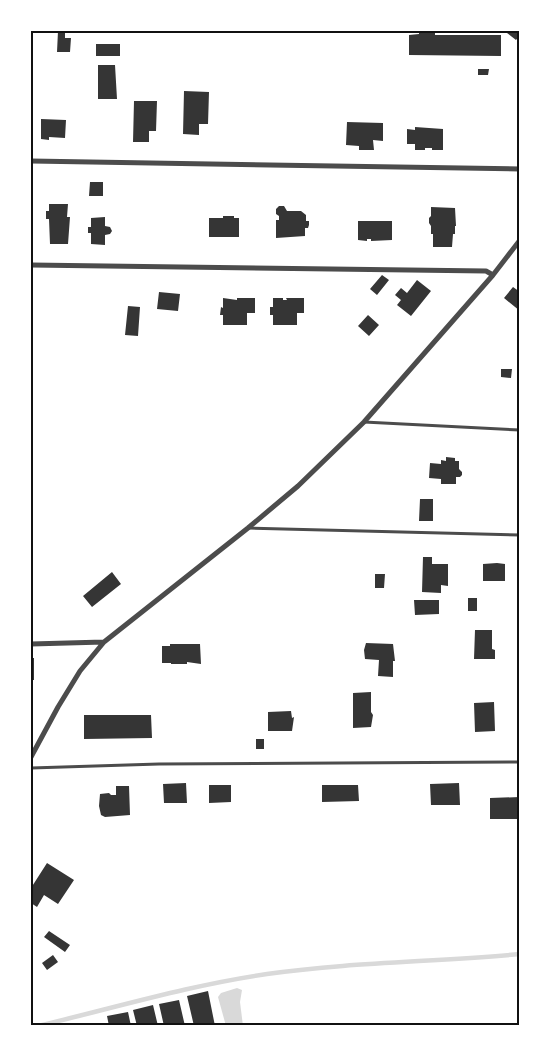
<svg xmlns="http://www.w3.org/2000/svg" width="551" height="1057" font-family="'Golos Text',sans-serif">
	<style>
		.water { fill: #d9d9d9 }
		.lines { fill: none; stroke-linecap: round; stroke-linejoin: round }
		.stream { stroke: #d9d9d9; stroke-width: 4.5 }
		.building { fill: #353535 }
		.service { stroke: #4c4c4c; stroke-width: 3 }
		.minor { stroke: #4c4c4c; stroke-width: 5 }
		.neatline { fill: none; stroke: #111; stroke-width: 2 }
	</style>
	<rect width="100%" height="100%" fill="#fff"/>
	<!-- water -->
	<path class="water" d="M237,988L242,990L240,1002L243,1026H226L218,997L221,993Z"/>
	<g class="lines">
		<!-- stream -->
		<path class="stream" d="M38,1026C114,1008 190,985 267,974C351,962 436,962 520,954"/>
	</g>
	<!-- building -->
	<path class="building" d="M58,31H65V38H71L70,52H57Z
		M419,31H435V35H501V56L409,55V35L419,34Z
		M508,31H520V35L516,40L507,33Z
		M96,44H120V56H96Z
		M98,65H115L117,99H98Z
		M478,69H489L488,75H478Z
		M184,91L209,92L208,124H199V135L183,134Z
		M134,101H157L156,131H149V142H133Z
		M41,119L66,120L65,138L49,137V140L41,139Z
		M347,122L383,123V141L373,140L374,150H359V146L346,145Z
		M415,127L443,129V150H432V148H425V150H415V144H407V129L415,130Z
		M90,182H103V196H89Z
		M49,204H68L67,217H70L68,244H50L49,219H46V211H49Z
		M279,206H284L287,211H301L306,215V221H309V225L308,228H305V236L276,238V220H279V216L276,214V209Z
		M431,207L455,208L456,226H455V234H453L452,247H433V234H431V226L429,223V218L431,216Z
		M223,216H234V218H239V237H209V218H223Z
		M105,217V226L110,227L112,231L110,234L105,235V245L91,244V233H88V227H91V218Z
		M358,221H392V240L371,241V239H367V241L358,240Z
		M382,275L389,280L377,295L370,289Z
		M417,280L431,291L411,316L397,305L401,300L395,295L401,288L407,293Z
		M513,287L520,292V311L504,298Z
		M159,292L180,294L178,311L157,309Z
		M223,298L237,300V298H255V313H247V325H223V315H220L221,307L223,308Z
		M273,298H283V300H287L286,298H304V313H297V325H273V315H270V307H273Z
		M128,306L140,307L138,336L125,335Z
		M368,315L379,325L369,336L358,326Z
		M501,369H512L511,378L501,377Z
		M446,457L455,458V461H459V469L462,472V475L460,477H456V484H441V479L429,478L430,463L441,464V460L446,461Z
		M420,499H433V521H419Z
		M423,557H432V564H448V586L441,585V593L422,592Z
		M497,563L505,564V581H483V564Z
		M112,572L121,584L92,607L83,596Z
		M375,574H385L384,588H375Z
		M468,598H477V611H468Z
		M414,600H439V614L415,615Z
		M475,630H492V649L495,650V659H474Z
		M366,643L393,644L395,661H393V677L378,676L379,660L365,659L364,650Z
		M170,644H200L201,664L187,662V664H171V663H162V646H170Z
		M31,658H34V680H31Z
		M371,692V712L373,715L371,727L353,728V693Z
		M494,702L495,731L475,732L474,703Z
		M291,711L292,718L294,717L292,731H268V712Z
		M84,715H151L152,738L84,739Z
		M256,739H264V749H256Z
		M186,783L187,803H164L163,784Z
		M459,783L460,805H431L430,784Z
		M209,785H231V802L209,803Z
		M322,785H358L359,801L322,802Z
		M116,786H129L130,815L105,817L101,815L99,806L100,794L109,793L111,795H116Z
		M520,797V819H490V798Z
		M47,863L74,880L58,904L44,895L37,907L31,903V888Z
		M49,931L70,945L65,952L44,937Z
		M53,955L58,962L47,970L42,963Z
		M208,991L215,1026H194L187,996Z
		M179,1000L185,1026H164L159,1004Z
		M153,1005L158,1026H137L133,1010Z
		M128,1012L131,1026H109L107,1016Z"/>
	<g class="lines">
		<!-- service -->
		<path class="service" d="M364,422L520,430
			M249,528L520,535
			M31,768L159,764L520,762"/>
		<!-- minor -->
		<path class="minor" d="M31,161L520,169
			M31,265L486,271L493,275
			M31,644L104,642
			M31,757L58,707L80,671L104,642L248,528L298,486L364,422L493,275L520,240"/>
	</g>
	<!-- border -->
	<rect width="551" height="1057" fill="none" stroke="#ffffff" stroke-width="65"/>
	<rect x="32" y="32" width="486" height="992" class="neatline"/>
</svg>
